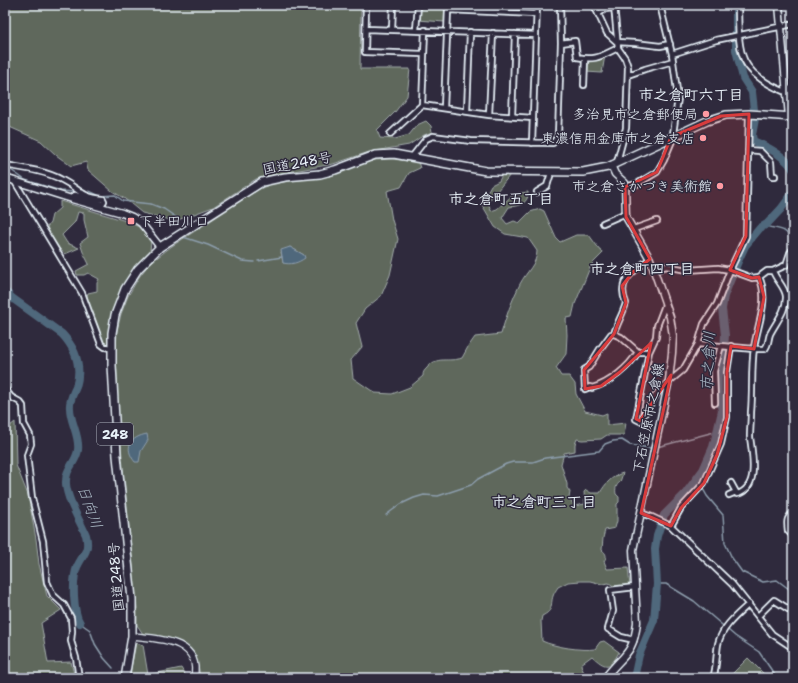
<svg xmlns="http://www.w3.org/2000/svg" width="798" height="683" font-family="'Shantell Sans','Klee One',sans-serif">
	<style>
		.green { fill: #5e685c; stroke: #a3acaa; fill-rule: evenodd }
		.water { fill: #50677b; stroke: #8d9ead }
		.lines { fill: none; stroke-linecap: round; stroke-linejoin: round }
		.stream { stroke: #8d9ead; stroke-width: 1.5 }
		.river { stroke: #50677b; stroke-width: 8 }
		.minor-casing { stroke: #e8f1f8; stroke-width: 8 }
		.tertiary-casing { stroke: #e8f1f8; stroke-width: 8 }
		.secondary-casing { stroke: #e8f1f8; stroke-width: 9 }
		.trunk-casing { stroke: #e8f1f8; stroke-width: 10 }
		.minor { stroke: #2f2a3d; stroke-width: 4.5 }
		.tertiary { stroke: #2f2a3d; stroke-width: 5.5 }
		.secondary { stroke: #2f2a3d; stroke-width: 6 }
		.trunk { stroke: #2f2a3d; stroke-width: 7 }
		.marked { fill: #d83c3d; fill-opacity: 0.2; stroke: #d83c3d; stroke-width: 3; stroke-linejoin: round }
		.poi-dot { fill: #ff9aa2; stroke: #2f2a3d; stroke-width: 1.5 }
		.labels { text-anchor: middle; stroke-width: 3; stroke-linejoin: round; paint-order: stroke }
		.shield { fill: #2f2a3d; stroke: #b0b5c0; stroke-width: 1 }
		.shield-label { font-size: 13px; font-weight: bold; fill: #e8f1f8 }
		.poi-label { font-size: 14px; fill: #e8f1f8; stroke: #2f2a3d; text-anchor: end }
		.street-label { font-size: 14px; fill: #e8f1f8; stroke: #2f2a3d }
		.neighbourhood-label { font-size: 15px; font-weight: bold; fill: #e8f1f8; stroke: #2f2a3d }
		.water-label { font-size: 15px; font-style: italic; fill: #abbac6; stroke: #2f2a3d }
	</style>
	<rect width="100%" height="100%" fill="#2f2a3d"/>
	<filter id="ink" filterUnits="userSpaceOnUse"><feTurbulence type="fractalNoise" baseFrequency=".025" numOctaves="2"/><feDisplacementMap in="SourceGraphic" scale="8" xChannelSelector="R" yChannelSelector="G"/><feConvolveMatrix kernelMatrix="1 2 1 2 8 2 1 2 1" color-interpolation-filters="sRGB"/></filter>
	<g filter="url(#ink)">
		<!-- green -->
		<path class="green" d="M5,5H361L360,69H410L407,96L395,112L377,130L380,138L395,139L409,135L417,125L426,121L431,126L432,132L424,135L409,145L369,152L333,164L271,175L256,179L213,207L175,221L142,213L125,199L112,191L88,170L86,162L71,166L56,155L41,141L5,125Z
			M418,5H449V8L446,9L445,22L417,20Z
			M605,55L602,73L586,72V61Z
			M392,159L418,162L420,168L409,173L401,187L387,191L392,220L398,239L390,275L381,296L365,309L356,323L362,347L351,360L353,378L375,393L392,394L410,387L423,376C423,372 424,371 427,368C437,355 448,363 462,358L468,347L475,337L501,334C506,316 512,300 520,284C526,272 537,264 537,251L528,238L505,234L495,227L481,203L491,185L499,181L502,175H510L488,202L491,211L497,209L514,194L528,192C529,204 518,206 509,207L502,218L507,224L514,221L519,223L530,212L540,209L544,211L556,238L560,242L576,235H589L597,246L603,253L591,265L575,304L572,317L566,318L567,335L566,354L556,368L561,376H569L575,384L576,394L585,411L602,415L607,413V425L626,423L624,435H607L601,439L582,440L577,439L575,444V451L564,453L561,464L567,484V488L570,492L569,498L574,506L585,504L584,492L586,490L591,493H600C605,484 612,476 623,473L620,482C616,485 615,489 616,494L619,497V502L617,504V521L615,528L605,530L603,538L602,550C607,554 607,557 604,561L607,569L628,568L630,586L615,587L609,583L602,584L590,581H581L568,582L558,587C556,590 554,593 553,596C550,606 554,610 542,616L541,621L542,641C555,647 582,651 595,649L600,642L604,641L619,652C610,670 605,668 592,656L581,664C581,670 586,673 586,678H200C197,640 175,638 143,634L137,625V608L118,416L116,350L117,331L121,314L128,296L139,277L149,264L172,246L259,189L274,183L331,176L352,167L374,160ZM290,247L304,255L283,263L281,252Z
			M60,201L126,221L139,227L151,241L150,251L136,268L111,321L108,343L105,344C96,330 89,312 87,296L88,293L97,291V283L99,279L88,273L84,275H77L76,271L89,264L83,252L80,243L88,237L84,220V213L78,212L75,222L62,235L67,243L79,248L65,254C56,247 52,237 47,227L50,223L52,215L60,208Z
			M15,422L16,465L28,495L36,539L39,564L47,596L61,610L41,623L48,663L71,662L75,678H5V430Z
			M136,643L143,645L148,675L181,668L187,678H129Z
			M748,658L768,678H728Z"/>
		<!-- water -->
		<path class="water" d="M290,247L304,255L305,258C298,263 291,265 283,263L281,250Z
			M147,434L148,440L141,451L139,462H135C123,447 131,437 147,434Z"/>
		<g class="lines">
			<!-- stream -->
			<path class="stream" d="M5,158H8L11,170L25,180L61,191L75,192L79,194
				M89,191L100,196L115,195L123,201L151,204L164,209L177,218
				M767,224L769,227C783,230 785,228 793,242
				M183,237L208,245L242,261L254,262
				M258,261L282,257
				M657,447L718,431
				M697,478L707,496L723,515L725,543L732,558L742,572L763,582L777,580L793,592
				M386,515L401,504L414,498L424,495L438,496L471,485L478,479L506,464L513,462H533L545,458L599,451L605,444L613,441L622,440L630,445L650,448
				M657,584H666L694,601L735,636L759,652L777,678
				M80,623L90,630L95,644L104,658L113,668"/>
			<!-- river -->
			<path class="river" d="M736,5V50L743,78L752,92L755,119L752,135L753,141C768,147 784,155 793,169
				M5,291L12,298L62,334C76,349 82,367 76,387C73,394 69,401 70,408C70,422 80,436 78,450C76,464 65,467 66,484C67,500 80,521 86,535C90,551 83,554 77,567C72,580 73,612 80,623
				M634,678L639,655L654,620L657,584L655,549L657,536L664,515L686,493L703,470L713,447L718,428L722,411L718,392V377L724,351L725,335L722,309L724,296L739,259L745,246L760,228L767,224L781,209L792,194L793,190"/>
			<defs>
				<path id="minor" d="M366,5L365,52L423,54
					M560,5L561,43
					M594,5L607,33L617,42L635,43L660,46L670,44
					M614,5L618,48L625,58L628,67L626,128L617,162
					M738,5C739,51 736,71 783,91L793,88
					M598,14L605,9L614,8
					M366,29L536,35
					M392,29L393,5
					M416,30L418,5
					M425,30L422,105L489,115L533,118
					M672,54L716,40L793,24
					M628,75L645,69L673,61
					M584,85L585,59
					M444,108L448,10L536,14
					M467,111L470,32
					M489,115L493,33
					M512,116L515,34
					M390,134L422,105
					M532,143L537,5
					M748,150L760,151L771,162L772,176H775
					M412,157L426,139L433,136L471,141L553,143L558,136L561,43L575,41L577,57C596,61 601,56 618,48
					M5,165C23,168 46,171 62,180C80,189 80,197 103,199L104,201L102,204L75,195L73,196L72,199
					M15,182L82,293L101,344L105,347L111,348
					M625,187L637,184L657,172L664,160L672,141L678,98L672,54L660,5
					M537,192L547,186L551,173
					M603,223L626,213
					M634,229L657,221
					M654,271L666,266L687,270L718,268L730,270L752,278L759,277L767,271H773L786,265L790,253L793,249
					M665,305L657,326L656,337L649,352L636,419L640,421L659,390L683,370L698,344L704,324L717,304L730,270L746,236L749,114
					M614,334L621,337L638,352
					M698,344L754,349H765C769,344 768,339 770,334C776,322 787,310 786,296C785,287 776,280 773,271
					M649,352H638C629,367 610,383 592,388L590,387L585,389L584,370L589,367L600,349L611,334H614C617,323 623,314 626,303C616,280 634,271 650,259
					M5,389L11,397L20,402L23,406L24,424L30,435L31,444L27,455L32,498L43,541L47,582L53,595L64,605L71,618L72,631L71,641L76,658L79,678
					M715,403L714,371L721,346
					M731,483L737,494C760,488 752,453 750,437C750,429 751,420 751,412C753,391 751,369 754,348C757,325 770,300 759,277
					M729,495L736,492
					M641,513L652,517L671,526L732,584L772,634L793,648
					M793,513C786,518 787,523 788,531L793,536
					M671,526L681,508L704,483L721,444L727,417V372L731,346
					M758,616L774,600L793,612
					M634,640L621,637L608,629L613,611L610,590L635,587
					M713,678C717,667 716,655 718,644C722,627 737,615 749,604"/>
				<path id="tertiary" d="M132,636C158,639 202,639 194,678"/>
				<path id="secondary" d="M779,5L789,117
					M5,178L72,199L122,213L132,217L141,223L160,247
					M605,678C622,655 634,655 637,622L633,550L669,380L672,353L673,336L670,317L650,259L626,217L625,183L615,174L611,165"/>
				<path id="trunk" d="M125,678L132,636V599L117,456L112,365V333L115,315L125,289L138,269L160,247L262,182L285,177L320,174L335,170L375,155L394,154L486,171L583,172L608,167L707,121L726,115L749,114L793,117"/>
			</defs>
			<!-- minor casing -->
			<use href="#minor" class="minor-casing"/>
			<!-- tertiary casing -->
			<use href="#tertiary" class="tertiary-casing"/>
			<!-- secondary casing -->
			<use href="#secondary" class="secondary-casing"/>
			<!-- trunk casing -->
			<use href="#trunk" class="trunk-casing"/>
			<!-- minor -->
			<use href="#minor" class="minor"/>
			<!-- tertiary -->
			<use href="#tertiary" class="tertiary"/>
			<!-- secondary -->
			<use href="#secondary" class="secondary"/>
			<!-- trunk -->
			<use href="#trunk" class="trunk"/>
		</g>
	</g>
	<!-- marked area -->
	<path class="marked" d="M749,114L746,236L730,270L752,278L759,277L764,297L754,349L731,346L727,372V417L717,455L704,483L681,508L671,526L641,513L671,375L640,421L636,419L651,343L620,372L601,386L585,389L584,370L614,334L626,303L622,286L633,272L650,259L626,217L625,187L657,172L671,137L721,116Z"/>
	<!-- markers -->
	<g class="poi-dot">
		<circle cx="706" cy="114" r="4"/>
		<circle cx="703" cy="138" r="4"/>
		<circle cx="720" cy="186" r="4"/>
		<rect x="127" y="217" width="8" height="8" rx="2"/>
	</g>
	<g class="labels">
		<!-- shield labels -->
		<rect class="shield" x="97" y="423" width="36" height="22" rx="3"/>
		<g class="shield-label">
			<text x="115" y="439">248</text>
		</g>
		<!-- poi labels -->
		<g class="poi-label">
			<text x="698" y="119">多治見市之倉郵便局</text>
			<text x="695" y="143">東濃信用金庫市之倉支店</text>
			<text x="712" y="191">市之倉さかづき美術館</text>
			<text x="139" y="226" text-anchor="start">下半田川口</text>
		</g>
		<!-- street labels -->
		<g class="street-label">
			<text transform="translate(297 163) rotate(-11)" y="5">国道248号</text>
			<text transform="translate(648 418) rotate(-79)" y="5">下石笠原市之倉線</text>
			<text transform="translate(116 577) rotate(-95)" y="5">国道248号</text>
		</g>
		<!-- neighbourhood labels -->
		<g class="neighbourhood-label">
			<text x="691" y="100">市之倉町六丁目</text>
			<text x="501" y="204">市之倉町五丁目</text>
			<text x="642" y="274">市之倉町四丁目</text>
			<text x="544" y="507">市之倉町三丁目</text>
		</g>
		<!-- water labels -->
		<g class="water-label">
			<text transform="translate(708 361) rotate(-87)" y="5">市之倉川</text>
			<text transform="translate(90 507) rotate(70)" y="5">日向川</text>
		</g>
	</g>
	<!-- margin -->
	<rect width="798" height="683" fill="none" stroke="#2f2a3d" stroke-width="20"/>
	<rect x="10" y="10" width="778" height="663" fill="none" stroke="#e8f1f8" stroke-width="1.5" filter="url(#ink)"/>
</svg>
